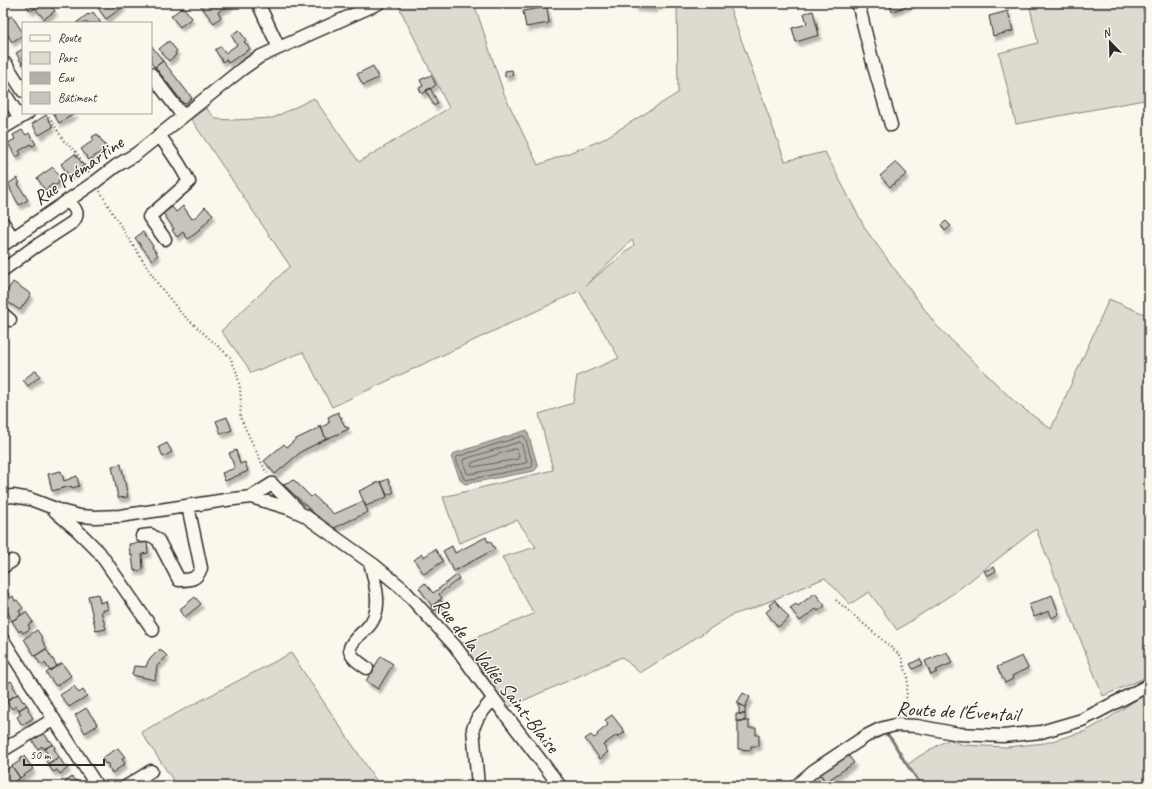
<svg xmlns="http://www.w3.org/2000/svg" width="1152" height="789" font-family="Caveat,sans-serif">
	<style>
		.green { fill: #dddad0; stroke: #84827e; fill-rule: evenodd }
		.water { fill: #b1afa7; stroke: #7b7a75 }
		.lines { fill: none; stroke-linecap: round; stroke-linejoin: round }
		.shore { stroke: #61605d; stroke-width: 1 }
		.stream { stroke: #7b7a75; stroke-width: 3 }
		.building { fill: #c7c4bc; stroke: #2b2b2b; filter: url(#shadow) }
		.minor-casing { stroke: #2b2b2b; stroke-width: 15 }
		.path { stroke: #2b2b2b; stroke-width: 2; stroke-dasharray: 1 3; stroke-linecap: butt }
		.minor { stroke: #fbf7ec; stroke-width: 12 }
		.labels { text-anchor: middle; stroke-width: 3; stroke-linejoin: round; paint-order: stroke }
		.street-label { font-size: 20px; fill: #2b2b2b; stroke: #fbf7ec }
	</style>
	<defs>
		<filter id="shadow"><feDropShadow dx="2.5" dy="4.5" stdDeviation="1" flood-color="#0004"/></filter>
	</defs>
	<rect width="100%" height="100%" fill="#fbf7ec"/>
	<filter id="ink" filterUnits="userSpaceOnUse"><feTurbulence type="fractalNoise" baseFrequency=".025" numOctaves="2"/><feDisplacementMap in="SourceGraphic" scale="8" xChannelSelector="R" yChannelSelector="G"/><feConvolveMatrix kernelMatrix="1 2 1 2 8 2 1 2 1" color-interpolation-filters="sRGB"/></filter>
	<g filter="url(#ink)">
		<!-- green -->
		<path class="green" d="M397,3H474L504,94L538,165L602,140L678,93L677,3H728L785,161L825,152L866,230L936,325L1016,403L1051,429L1109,299L1149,316V676L1103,696L1036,529L954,593L897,630L869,592L850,604L825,578L751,609L732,615L640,673L622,657L502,710L455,646L534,614L502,557L536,547L517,520L459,543L443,497L553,470L539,414L573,403L577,376L619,358L579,291L332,407L303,352L251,373L246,364L221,331L290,266L191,119L206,108L216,119L233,120L273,118L314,98L359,162L449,108ZM632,240L634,245L586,285Z
			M1029,3H1141L1149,33V99L1016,124L999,53L1038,43Z
			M291,653L380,786H177L141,732Z
			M1149,694V786H922L907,765L918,757L949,739L963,745L1007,747L1045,743L1086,731L1109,718L1143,695Z"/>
		<!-- water -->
		<path class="water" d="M527,430L538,467L534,471L465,484L461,481L451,457L455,453Z"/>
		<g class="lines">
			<!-- shore -->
			<path class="shore" d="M523,436L525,437L533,465L532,467L466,480L464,479L456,459L457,457Z
				M520,442L521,443L527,461L526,463L469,474L467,473L463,462V460Z
				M515,449L517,450L519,456L518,459L473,467L471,466L472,463Z"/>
			<!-- stream -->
			<path class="stream" d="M886,733L892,740L905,762L922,786"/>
		</g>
		<!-- building -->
		<path class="building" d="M26,3H49L55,11L44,19L35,8L31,11L25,4Z
			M105,3H120L123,7L106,19L98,8Z
			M200,3H230L231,4L225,9L224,8L218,12L221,17L214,23L199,4Z
			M636,3H661V5H655V8L635,7Z
			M889,3H913L892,12Z
			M183,7L192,18L180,27L171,16Z
			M547,7L549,23L526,27L523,11Z
			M813,11L819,35L796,42L792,28L807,24L804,13Z
			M1008,11L1013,31L993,36L989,16Z
			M93,12L101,23H76L88,14L89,15Z
			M12,16L23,33V35L12,42L6,32V31L3,26V21Z
			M239,30L246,40L244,42L246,44H247L250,49L228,63L226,59L223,62L215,50L221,46L225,53L237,45L231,35Z
			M169,41L177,51L175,53L176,55L169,61L159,49Z
			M151,45L163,61L155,67L151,63Z
			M23,49V65L16,53Z
			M163,61L192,98L184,104L155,67Z
			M373,66L378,78L363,85L357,74Z
			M512,70L513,75L505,77V71Z
			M431,75L436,85L422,94L419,88L423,86L420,80Z
			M430,88L438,103L434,106L426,90Z
			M53,113H76L59,123Z
			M46,115L53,127L39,135L32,124Z
			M22,130L26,135L29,133L36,144L32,146L31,144L19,151L21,154L16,157L8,143L15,139L13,135Z
			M97,134L107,148L89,160L81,149L94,140L92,137Z
			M75,154L84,166L69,176L61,164Z
			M896,162L907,174L890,187L880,176Z
			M53,167L61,179L58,181L59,183L54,186L53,184L45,190L37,178Z
			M17,178L20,183L18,184L28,200L19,205L10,189L11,188L8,184Z
			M183,206L192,219L198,215L205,207L213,214L205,224L199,229L200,230L188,239L183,232L177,237L172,230L174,229L163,213L172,207L176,212Z
			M946,221L951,226L945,231L941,225Z
			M143,232L153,246L152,247L158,255L152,260L135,238Z
			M13,282L31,294L20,310L3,299V297Z
			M36,370L40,376L28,386L23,380Z
			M338,412L340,417H342L341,419L346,428L348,427L349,429L326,439L321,427L319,428L318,426L321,425L322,427L329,423L328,421H330L328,417Z
			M227,417L232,430L221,434L216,421Z
			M321,427L326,439L302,451L275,474L264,461L284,444L287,447L296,439Z
			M167,443L172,452L163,457L159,447Z
			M236,450L240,464L245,462L248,471L225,481L222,473L235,468L229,453Z
			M121,464L128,497L118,498L112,466Z
			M61,471L64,481L77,476L79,486L72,488L71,486L52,491L48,474Z
			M388,479L394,492L387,495L381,482Z
			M294,480L311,497L313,495L334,514L363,501L368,512L334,528L317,516L283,484Z
			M381,481L387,497L366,506L359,491Z
			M486,537L488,542L490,541L495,549L454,571L443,551L452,546L455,553Z
			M147,542L148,553L142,554L143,570L134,571L132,555L130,554L129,544Z
			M435,549L443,561L424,574L414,560L422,554L424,557Z
			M994,567L996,571L987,576L984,571Z
			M457,575L459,579L439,594L442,598L432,606L419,588L425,583L433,593Z
			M3,587H5L10,598L3,603Z
			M815,593L825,606L818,611L816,609L800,621L790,608L796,604L798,606Z
			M98,594L100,603L106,601L108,609L101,611L106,629L96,631L88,596Z
			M1052,595L1059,614L1052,618L1049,611L1034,617L1029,605Z
			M13,596L15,601L17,600L23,608L19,611L21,615L12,621L9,617L10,616L5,608H3V603Z
			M195,597L201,604L185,617L182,613L180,609Z
			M440,600L443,604L434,611L431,607Z
			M775,600L789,618L778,627L766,612L771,608L769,605Z
			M26,612L33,622L28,625L30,629L23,633L21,630L19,632L12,621Z
			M37,630L43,639L42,640L47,648L35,656L24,639Z
			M46,649L57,666L50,671L45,663L41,665L35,656Z
			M160,649L167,656L157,666L155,680L132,675L134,666L146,667L148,661Z
			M947,652L952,663L936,670L937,672L931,675L925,661Z
			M381,656L393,664L378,689L366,681Z
			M1022,656L1028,668L1012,676L1013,679L1005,683L997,667Z
			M920,659L923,664L913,669L910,664Z
			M62,663L71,676L56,686L46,673Z
			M11,681L14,685L13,686L18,694L6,701L3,696V692L5,690L3,686Z
			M74,686L79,693L83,690L87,696L69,707L60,695Z
			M743,693L750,697L745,707L737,703Z
			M18,694L23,702L24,701L27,705L19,710L16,706L12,709L6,701Z
			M739,704L745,707V714H739Z
			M27,705L29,709L28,710L33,718L22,725L17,717L21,714L19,710Z
			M86,708L98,725L85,733L75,715Z
			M736,714H745V721H736Z
			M612,715L625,732L618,737L617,735L603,745L608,752L600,759L585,739L591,735L594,738L598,735L597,734L608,725L605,720Z
			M738,721H749V728H756V735H759V746H751V750L738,749Z
			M44,733L49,741L50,740L53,744L44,749L42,746L38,749L32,740Z
			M53,744L55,748L54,749L59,757L48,764L43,756L47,753L44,749Z
			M118,748L125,757L122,759L125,764L112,773L108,767L109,766L107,763L105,764L102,758Z
			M848,755L854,763L830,779L832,783L836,781L839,786H828L820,774Z
			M24,756L33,769L20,778L12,766L20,761L19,759Z
			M59,757L64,765L66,764L68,768L60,774L57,770L53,772L48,764Z
			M12,766L20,778L6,786L3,781V771V772Z
			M820,774L828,785L822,786L821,785L819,786H804Z
			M72,777L75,781L76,780L80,786H67L68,785L65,782Z"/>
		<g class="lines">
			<defs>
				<path id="minor" d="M258,3L279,48
					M858,3L874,67L891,125
					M6,64L23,91
					M151,74L182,115
					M3,91L20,118
					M3,128L28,113
					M159,135C170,150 181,165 189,182L149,217L165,239
					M3,223L13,238
					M3,245L95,182L116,166L136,154L242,69L259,57L379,3
					M3,270L33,248L73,222C81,212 74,209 68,200
					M3,314L10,320
					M3,497L13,496L30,499L64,512L80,516L95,517L120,516L226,500L251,497L288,508L304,515L374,565L402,588L455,646L502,710L560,786
					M251,497L272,484L297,509
					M55,511L77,530L99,552L153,630
					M142,536L151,535L158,540L179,580C190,580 197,580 201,568L188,506
					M3,567L12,561
					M3,640L97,786
					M367,668C361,664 349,657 350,648C352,640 361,634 366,629C385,611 375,584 370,562
					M3,750L54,719
					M127,786L151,771
					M478,786L473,728L478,717L493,699
					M796,786L813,771L866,736L880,729L895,725L917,726L959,734L1003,736L1041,732L1082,720L1149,685"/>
			</defs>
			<!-- minor casing -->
			<use href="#minor" class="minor-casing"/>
			<!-- path -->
			<path class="path" d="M47,113L64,141L76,152L90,174
				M100,191L113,214L158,284L181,313L230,357L237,373L240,388L241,403L240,417L267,474
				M836,600L901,656L908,678L905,715"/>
			<!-- minor -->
			<use href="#minor" class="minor"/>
		</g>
	</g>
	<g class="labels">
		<!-- street labels -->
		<g class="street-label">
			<text transform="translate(78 170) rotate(-35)" y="7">Rue Prémartine</text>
			<text transform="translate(497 675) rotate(52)" y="7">Rue de la Vallée Saint-Blaise</text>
			<text transform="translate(958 711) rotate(3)" y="7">Route de l'Éventail</text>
		</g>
	</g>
	<!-- margin -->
	<rect width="1152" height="789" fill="none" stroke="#fbf7ec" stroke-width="16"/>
	<rect x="8" y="8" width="1136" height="773" fill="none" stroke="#2b2b2b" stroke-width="1.5" filter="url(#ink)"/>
	<!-- legend -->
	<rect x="22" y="22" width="130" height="92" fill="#fbf7ec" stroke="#a8a59f"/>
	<rect x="30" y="35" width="20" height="6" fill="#fbf7ec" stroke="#a8a59f"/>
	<text x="58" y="42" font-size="12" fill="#2b2b2b">Route</text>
	<rect x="30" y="52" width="20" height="12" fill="#dddad0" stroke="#a8a59f"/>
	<text x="58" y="62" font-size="12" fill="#2b2b2b">Parc</text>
	<rect x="30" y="72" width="20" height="12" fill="#b1afa7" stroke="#a8a59f"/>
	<text x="58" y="82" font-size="12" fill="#2b2b2b">Eau</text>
	<rect x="30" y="92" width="20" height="12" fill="#c7c4bc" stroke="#a8a59f"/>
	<text x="58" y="102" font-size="12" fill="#2b2b2b">Bâtiment</text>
	<!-- north arrow -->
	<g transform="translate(1110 42) rotate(337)" stroke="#fbf7ec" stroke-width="3" paint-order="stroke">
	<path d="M0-3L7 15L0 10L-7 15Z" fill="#2b2b2b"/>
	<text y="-6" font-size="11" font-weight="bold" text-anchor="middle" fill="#2b2b2b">N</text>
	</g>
	<!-- scale -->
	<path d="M24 759v6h80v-6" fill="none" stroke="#2b2b2b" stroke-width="2"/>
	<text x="30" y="759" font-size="12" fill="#2b2b2b" stroke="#fbf7ec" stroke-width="3" paint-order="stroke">50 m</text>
</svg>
